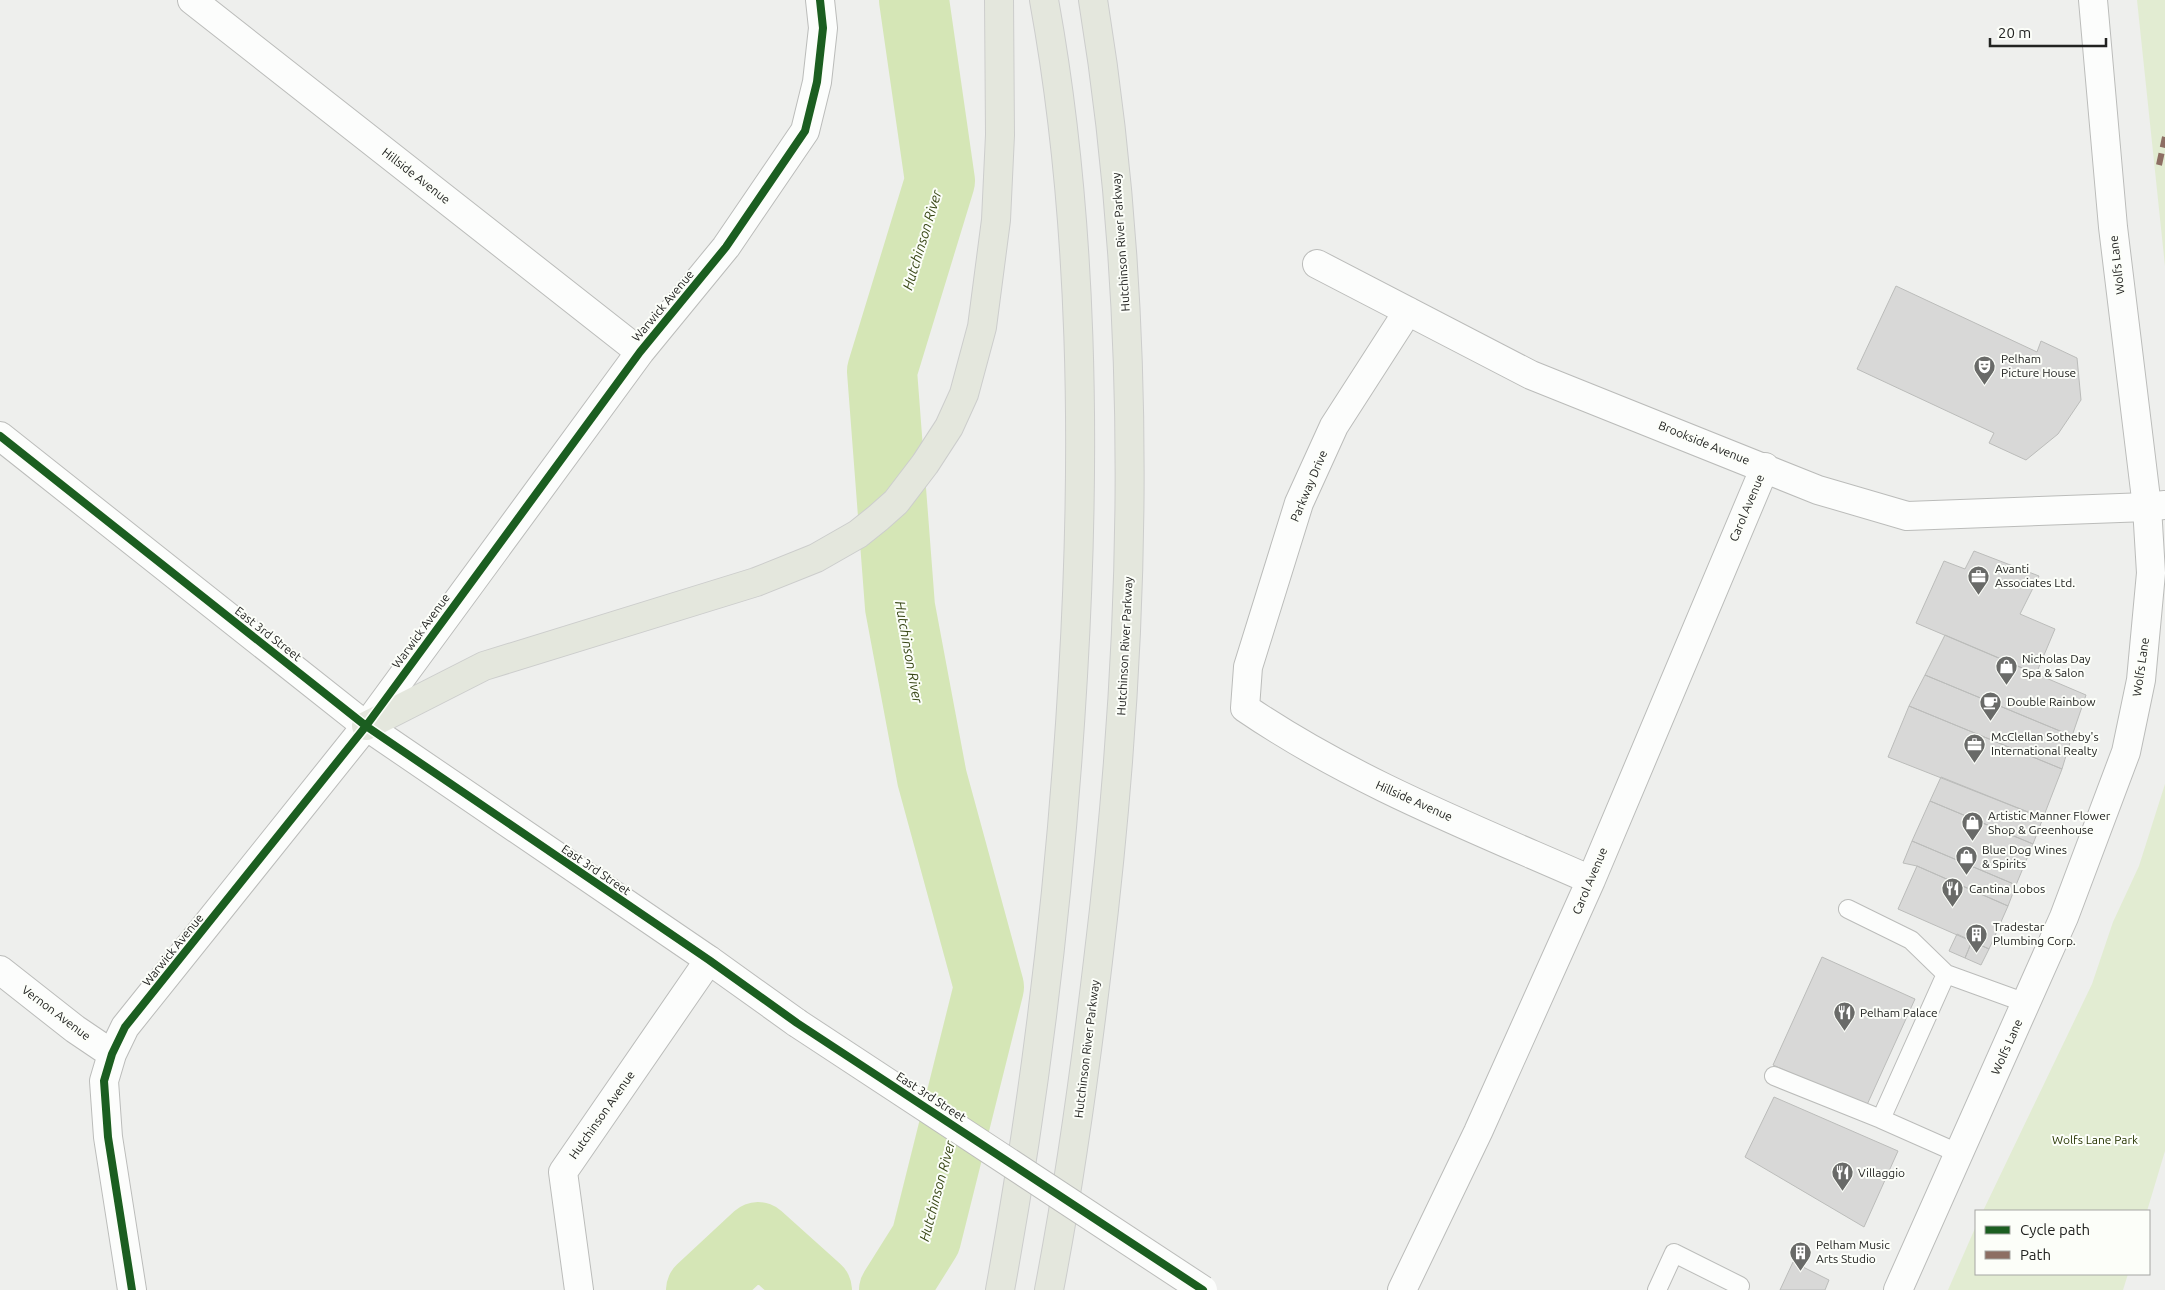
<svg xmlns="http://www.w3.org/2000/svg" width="2165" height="1290" font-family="Ubuntu,sans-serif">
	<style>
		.green { fill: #e2ecd2 }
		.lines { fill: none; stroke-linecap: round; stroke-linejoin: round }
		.river { stroke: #d5e6b6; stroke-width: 70 }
		.building { fill: #d8d8d7; stroke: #bbbcba }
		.lane-casing { stroke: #bbbcba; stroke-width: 20 }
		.street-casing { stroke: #bbbcba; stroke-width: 30 }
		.secondary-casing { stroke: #bbbcba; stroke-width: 30 }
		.highway-casing { stroke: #cccdcc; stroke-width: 30 }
		.lane { stroke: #fcfdfc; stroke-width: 18 }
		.street { stroke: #fcfdfc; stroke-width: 28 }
		.secondary { stroke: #fcfdfc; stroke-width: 28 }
		.highway { stroke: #e4e7dd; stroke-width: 28 }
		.secondary-bridge-casing { stroke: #bbbcba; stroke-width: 30; stroke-linecap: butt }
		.secondary-bridge { stroke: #fcfdfc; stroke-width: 28 }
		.quiet { stroke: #8d6e63; stroke-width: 6; stroke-dasharray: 12 6; stroke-linecap: butt }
		.cycleway-casing { stroke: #fcfef9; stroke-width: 11 }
		.cycleway { stroke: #1b5e20; stroke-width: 8 }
		.labels { text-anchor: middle; stroke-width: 4; stroke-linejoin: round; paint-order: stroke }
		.street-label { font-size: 12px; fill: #222321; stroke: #fcfef9 }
		.poi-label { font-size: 12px; fill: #222321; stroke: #fcfef9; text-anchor: start }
		.park-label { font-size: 12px; fill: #273502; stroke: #fcfef9 }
		.water-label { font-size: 14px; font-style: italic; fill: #384716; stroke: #fcfef9 }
	</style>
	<rect width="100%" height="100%" fill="#eeefed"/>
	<!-- green -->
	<path class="green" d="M2137,0H2165V266Z
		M2165,784V1151L2147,1211H1983L2092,984L2113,922L2139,866Z
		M1976,1226V1274H2128L2123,1290H1948Z"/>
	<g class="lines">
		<!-- river -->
		<path class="river" d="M701,1290L758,1237L817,1290
			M894,1290L926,1239L989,987L932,778L900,607L882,371L940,181L914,0"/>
	</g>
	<!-- building -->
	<path class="building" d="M1896,286L2037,352L2041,341L2077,358L2081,400L2058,434L2026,460L1989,443L1994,433L1857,369Z
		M1974,551L2039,576L2020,614L2055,629L2036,674L1916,623L1944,561L1965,569Z
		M1945,635L2086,695L2072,736L1925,675Z
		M1925,675L2072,736L2062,769L1909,706Z
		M1909,706L2062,769L2043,818L1888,757Z
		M1941,777L2043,818L2033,844L1930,801Z
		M1930,801L2033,844L2016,885L1912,841Z
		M1912,841L2016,885L2008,906L1917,866L1903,863Z
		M1917,866L2008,906L1989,949L1898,909Z
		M1957,934L1972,941L1965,958L1949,951Z
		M1972,941L1989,949L1981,965L1965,958Z
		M1822,957L1915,999L1866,1107L1773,1065Z
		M1774,1097L1898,1151L1864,1227L1745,1157Z
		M1793,1262L1829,1280L1825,1290H1780Z"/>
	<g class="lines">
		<defs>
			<path id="lane" d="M1848,909L1911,940L1946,974L2026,1003
				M1774,1076L1881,1119L1960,1154
				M1881,1119L1946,974
				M1657,1290L1674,1253L1740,1286"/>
			<path id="street" d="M192,0L640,352
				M1317,264L1531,375L1818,490L1907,516L2147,507L2165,505
				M1408,311L1334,426L1299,503L1248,667L1245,708C1352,781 1473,828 1591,880
				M0,970L75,1029L112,1054
				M132,1290L108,1137L104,1081L112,1054L125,1027L366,726L640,352L726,247L805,131L817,82L823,28L820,0
				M579,1290L563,1172L709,960
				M1402,1290L1478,1132L1591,880L1765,467"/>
			<path id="secondary" d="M0,436L366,726L709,960L797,1023
				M1898,1290L2064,917L2126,752L2141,680L2151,573L2147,507L2113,227L2093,0"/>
			<path id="highway" d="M366,726L484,666L756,582L816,558L858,534L878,518L896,502L925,464L949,427L964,394L982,327L996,220L1000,135L999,0
				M1000,1290C1037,1087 1061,882 1073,676C1086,453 1084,220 1044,0
				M1049,1290C1070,1181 1085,1071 1098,961C1137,642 1145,318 1093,0"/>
		</defs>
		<!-- lane casing -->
		<use href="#lane" class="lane-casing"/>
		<!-- street casing -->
		<use href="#street" class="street-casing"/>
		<!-- secondary casing -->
		<use href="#secondary" class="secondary-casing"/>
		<!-- highway casing -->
		<use href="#highway" class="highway-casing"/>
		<!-- lane -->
		<use href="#lane" class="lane"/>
		<!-- street -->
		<use href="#street" class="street"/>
		<!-- secondary -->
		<use href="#secondary" class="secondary"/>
		<!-- highway -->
		<use href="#highway" class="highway"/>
		<defs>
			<path id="secondary-bridge" d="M797,1023L1203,1290"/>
		</defs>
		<!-- secondary-bridge casing -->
		<use href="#secondary-bridge" class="secondary-bridge-casing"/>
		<!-- secondary-bridge -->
		<use href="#secondary-bridge" class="secondary-bridge"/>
		<!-- quiet -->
		<path class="quiet" d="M2159,165L2165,137"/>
		<defs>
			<path id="cycleway" d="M0,436L366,726L709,960L797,1023L1203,1290
				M132,1290L108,1137L104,1081L112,1054L125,1027L366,726L640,352L726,247L805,131L817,82L823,28L820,0"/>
		</defs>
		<!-- cycleway casing -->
		<use href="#cycleway" class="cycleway-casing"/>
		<!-- cycleway -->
		<use href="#cycleway" class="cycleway"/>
	</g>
	<!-- icons -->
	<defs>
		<symbol id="theatre-pin" viewBox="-11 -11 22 30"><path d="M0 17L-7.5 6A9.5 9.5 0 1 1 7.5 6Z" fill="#696a68" stroke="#fcfef9"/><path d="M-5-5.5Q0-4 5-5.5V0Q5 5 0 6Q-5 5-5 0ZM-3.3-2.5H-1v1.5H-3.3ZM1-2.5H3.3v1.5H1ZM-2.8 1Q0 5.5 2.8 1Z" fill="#fff"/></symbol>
		<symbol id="office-pin" viewBox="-11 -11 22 30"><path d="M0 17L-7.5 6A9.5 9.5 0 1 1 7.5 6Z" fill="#696a68" stroke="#fcfef9"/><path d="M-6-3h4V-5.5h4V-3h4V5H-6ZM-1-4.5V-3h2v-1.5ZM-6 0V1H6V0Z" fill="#fff"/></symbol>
		<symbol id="shop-pin" viewBox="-11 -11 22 30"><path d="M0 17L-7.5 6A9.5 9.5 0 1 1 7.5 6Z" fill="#696a68" stroke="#fcfef9"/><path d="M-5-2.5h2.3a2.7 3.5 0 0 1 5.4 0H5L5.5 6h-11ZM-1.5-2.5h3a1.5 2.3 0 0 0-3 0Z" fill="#fff"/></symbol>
		<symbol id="cafe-pin" viewBox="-11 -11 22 30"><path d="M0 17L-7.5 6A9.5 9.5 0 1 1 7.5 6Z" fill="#696a68" stroke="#fcfef9"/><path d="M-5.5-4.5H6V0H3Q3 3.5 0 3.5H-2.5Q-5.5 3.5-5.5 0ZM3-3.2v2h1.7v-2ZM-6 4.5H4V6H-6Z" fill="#fff"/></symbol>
		<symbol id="restaurant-pin" viewBox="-11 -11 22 30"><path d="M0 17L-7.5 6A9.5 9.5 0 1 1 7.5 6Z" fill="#696a68" stroke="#fcfef9"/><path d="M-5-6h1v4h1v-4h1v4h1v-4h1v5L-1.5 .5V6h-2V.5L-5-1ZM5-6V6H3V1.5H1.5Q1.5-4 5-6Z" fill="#fff"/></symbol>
		<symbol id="building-pin" viewBox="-11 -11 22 30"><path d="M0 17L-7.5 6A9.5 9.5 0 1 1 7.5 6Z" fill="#696a68" stroke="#fcfef9"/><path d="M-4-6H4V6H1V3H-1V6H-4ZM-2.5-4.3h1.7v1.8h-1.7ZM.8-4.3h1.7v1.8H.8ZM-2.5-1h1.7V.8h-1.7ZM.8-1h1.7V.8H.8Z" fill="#fff"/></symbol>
	</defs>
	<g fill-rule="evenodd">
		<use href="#theatre-pin" x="1972" y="354" width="25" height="34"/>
		<use href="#office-pin" x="1966" y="564" width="25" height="34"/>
		<use href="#shop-pin" x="1994" y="654" width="25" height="34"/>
		<use href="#cafe-pin" x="1978" y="690" width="25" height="34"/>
		<use href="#office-pin" x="1962" y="732" width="25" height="34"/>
		<use href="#shop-pin" x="1960" y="810" width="25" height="34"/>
		<use href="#shop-pin" x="1954" y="844" width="25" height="34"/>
		<use href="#restaurant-pin" x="1940" y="876" width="25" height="34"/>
		<use href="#building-pin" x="1964" y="922" width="25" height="34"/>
		<use href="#restaurant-pin" x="1832" y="1000" width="25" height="34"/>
		<use href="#restaurant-pin" x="1830" y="1160" width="25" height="34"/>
		<use href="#building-pin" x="1788" y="1240" width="25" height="34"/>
	</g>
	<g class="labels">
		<!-- street labels -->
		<g class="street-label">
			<text transform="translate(416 176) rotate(38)" y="4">Hillside Avenue</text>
			<text transform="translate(1121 242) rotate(-94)" y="4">Hutchinson River Parkway</text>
			<text transform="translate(2117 265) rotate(-97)" y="4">Wolfs Lane</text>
			<text transform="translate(663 306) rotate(-50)" y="4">Warwick Avenue</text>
			<text transform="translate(1704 443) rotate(22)" y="4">Brookside Avenue</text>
			<text transform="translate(1309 486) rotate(-67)" y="4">Parkway Drive</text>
			<text transform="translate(1747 508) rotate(-67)" y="4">Carol Avenue</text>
			<text transform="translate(421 631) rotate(-54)" y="4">Warwick Avenue</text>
			<text transform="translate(268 634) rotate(38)" y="4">East 3rd Street</text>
			<text transform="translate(1125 646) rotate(-87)" y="4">Hutchinson River Parkway</text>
			<text transform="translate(2141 667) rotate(-82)" y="4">Wolfs Lane</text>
			<text transform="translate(1414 801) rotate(24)" y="4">Hillside Avenue</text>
			<text transform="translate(596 870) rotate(34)" y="4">East 3rd Street</text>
			<text transform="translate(1590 881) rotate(-67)" y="4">Carol Avenue</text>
			<text transform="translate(173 950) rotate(-51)" y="4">Warwick Avenue</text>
			<text transform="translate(56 1013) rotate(37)" y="4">Vernon Avenue</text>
			<text transform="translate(2007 1047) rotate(-66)" y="4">Wolfs Lane</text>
			<text transform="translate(1087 1049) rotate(-83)" y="4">Hutchinson River Parkway</text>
			<text transform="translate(931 1097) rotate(33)" y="4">East 3rd Street</text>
			<text transform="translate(602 1115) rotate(-55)" y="4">Hutchinson Avenue</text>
		</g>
		<!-- poi labels -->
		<g class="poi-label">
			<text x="2001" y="363">Pelham<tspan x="2001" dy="14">Picture House</tspan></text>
			<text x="1995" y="573">Avanti<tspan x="1995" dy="14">Associates Ltd.</tspan></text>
			<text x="2022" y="663">Nicholas Day<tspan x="2022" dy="14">Spa &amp; Salon</tspan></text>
			<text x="2007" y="706">Double Rainbow</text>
			<text x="1991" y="741">McClellan Sotheby's<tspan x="1991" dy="14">International Realty</tspan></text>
			<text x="1988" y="820">Artistic Manner Flower<tspan x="1988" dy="14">Shop &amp; Greenhouse</tspan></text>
			<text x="1982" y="854">Blue Dog Wines<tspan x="1982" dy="14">&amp; Spirits</tspan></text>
			<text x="1969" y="893">Cantina Lobos</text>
			<text x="1993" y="931">Tradestar<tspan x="1993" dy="14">Plumbing Corp.</tspan></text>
			<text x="1860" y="1017">Pelham Palace</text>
			<text x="1858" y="1177">Villaggio</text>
			<text x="1816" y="1249">Pelham Music<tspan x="1816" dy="14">Arts Studio</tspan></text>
		</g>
		<!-- park labels -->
		<g class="park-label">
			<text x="2095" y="1144">Wolfs Lane Park</text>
		</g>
		<!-- water labels -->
		<g class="water-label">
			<text transform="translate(922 240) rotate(-73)" y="5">Hutchinson River</text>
			<text transform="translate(909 652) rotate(80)" y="5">Hutchinson River</text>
			<text transform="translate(937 1191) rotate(-75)" y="5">Hutchinson River</text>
		</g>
	</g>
	<!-- legend -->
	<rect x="1975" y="1210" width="175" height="65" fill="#fcfef9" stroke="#a5a6a3"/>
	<rect x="1985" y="1226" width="25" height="8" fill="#1b5e20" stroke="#a5a6a3"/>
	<text x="2020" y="1235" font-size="15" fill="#222321">Cycle path</text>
	<rect x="1985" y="1251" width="25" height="8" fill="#8d6e63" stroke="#a5a6a3"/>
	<text x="2020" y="1260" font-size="15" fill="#222321">Path</text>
	<!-- scale -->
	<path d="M1990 38v8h116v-8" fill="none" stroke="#222321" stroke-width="2.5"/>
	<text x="1998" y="38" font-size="15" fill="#222321" stroke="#fcfef9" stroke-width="4" paint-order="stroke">20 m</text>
</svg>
